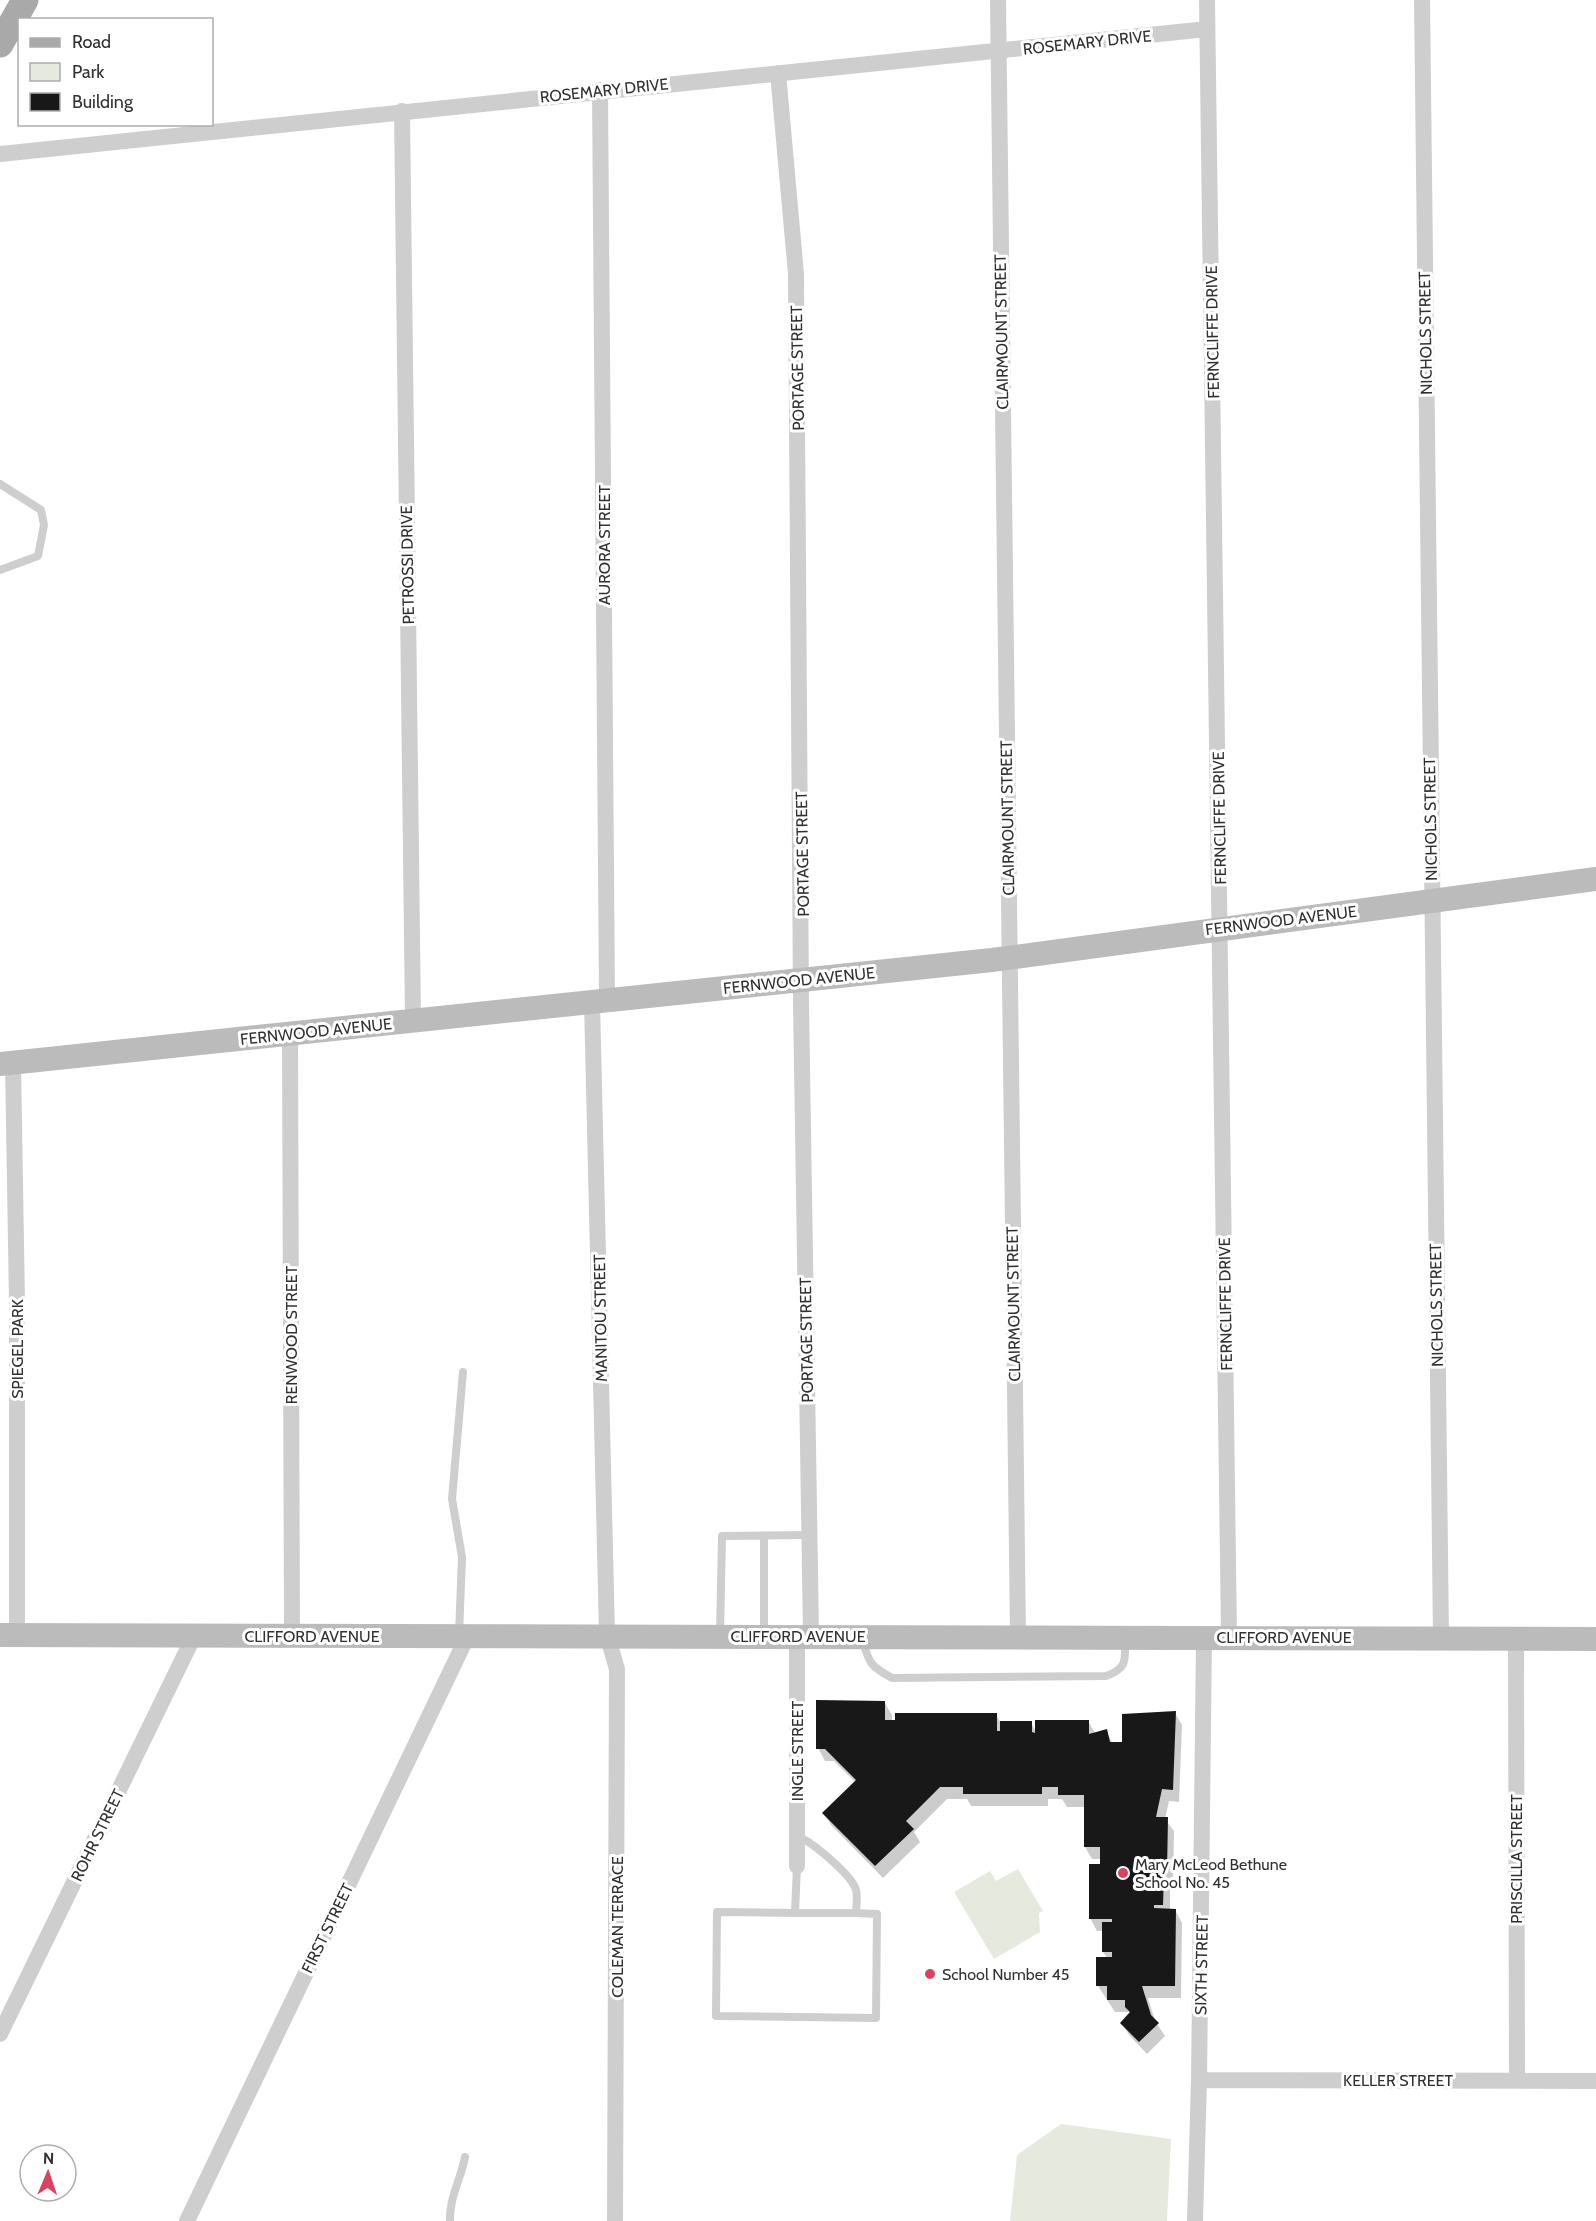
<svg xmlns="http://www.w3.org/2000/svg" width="1596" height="2221" font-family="Cabin,sans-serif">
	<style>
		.green { fill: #e6eade }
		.shadow { fill: #0003 }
		.building { fill: #181818 }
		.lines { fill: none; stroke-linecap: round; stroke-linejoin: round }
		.lane { stroke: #cecece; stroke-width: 8 }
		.street { stroke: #cecece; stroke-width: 16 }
		.secondary { stroke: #bbb; stroke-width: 24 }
		.primary { stroke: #a9a9a9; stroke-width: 27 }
		.poi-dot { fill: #da4261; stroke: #fff; stroke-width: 2 }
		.labels { text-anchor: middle; stroke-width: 6; stroke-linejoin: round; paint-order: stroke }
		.street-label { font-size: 16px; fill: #313131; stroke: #fff }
		.poi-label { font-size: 16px; fill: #313131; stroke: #fff; text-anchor: start }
	</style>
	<rect width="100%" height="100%" fill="#fff"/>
	<!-- green -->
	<path class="green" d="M1018,1869L1043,1911L1039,1913L1040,1932L994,1959L954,1892L990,1871L996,1881Z
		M1061,2124L1171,2139L1167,2221H1010L1017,2155Z"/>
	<!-- shadow -->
	<path class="shadow" d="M885,1703L892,1715V1721L996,1715L1001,1723H1031L1036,1732L1088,1721L1095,1733L1106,1731L1113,1744H1123L1175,1713L1182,1725L1179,1802L1169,1801L1165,1819L1174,1831L1173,1883H1167L1170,1888V1910H1175L1182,1923L1181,1998H1148L1155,2021L1165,2036L1147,2054L1129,2035L1122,2023L1130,2012H1115L1098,1986L1107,1958L1103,1952V1931H1097L1090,1918L1102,1859H1092L1085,1847V1807H1067L1062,1799H1048V1806H971L967,1799H947L914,1832L920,1842L883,1878L831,1825L824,1813L855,1782L834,1761H825L818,1748Z"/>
	<!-- building -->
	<path class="building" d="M816,1700L885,1701V1720H895V1713H997V1731H1000V1721H1032V1732L1035,1733V1720H1089V1734L1107,1729L1110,1742H1122V1714L1176,1711L1173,1790L1162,1789L1156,1817H1168L1167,1871H1158V1875H1164L1163,1905H1154V1908L1176,1909L1175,1986H1142L1151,2015L1159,2023L1139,2042L1120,2023L1130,2012L1125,2007V2000H1107V1986H1096V1957H1112V1952H1102V1922H1112V1919H1089V1864H1100V1847H1084V1795H1058V1787H1042V1794H963V1787H940L906,1821L914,1829L875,1866L822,1813L856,1780L825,1749H816Z"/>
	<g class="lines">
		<!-- lane -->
		<path class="lane" d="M0,484L41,510L44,525L38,556L0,570
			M459,1635L462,1557L452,1499L463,1372
			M720,1635L722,1536L810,1535
			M764,1635V1536
			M862,1639C869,1663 870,1666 892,1678L1106,1676C1128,1668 1125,1660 1125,1639
			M797,1866L795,1913H856C856,1907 858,1896 856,1890C852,1875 811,1841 797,1836
			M795,1913L717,1912L716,2016L876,2018L877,1914L856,1913
			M450,2221C449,2198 461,2179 465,2157"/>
		<!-- street -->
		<path class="street" d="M998,0L1018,1636
			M1207,0L1229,1636
			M1422,0L1441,1638
			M778,73L796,274L801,1003L811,1635
			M600,90L607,1000
			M402,111L413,1020
			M0,154L1207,29
			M592,1002L607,1635L617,1669L615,2221
			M290,1033L292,1636
			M13,1063L17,1302V1635
			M1516,1638L1517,2080
			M797,1866V1636
			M0,2034L194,1636
			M1199,2080L1596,2081
			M187,2221L468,1635
			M1195,2221L1199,2080L1204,1636"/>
		<!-- secondary -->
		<path class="secondary" d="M0,1064L992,960L1596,879
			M0,1635L1596,1639"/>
		<!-- primary -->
		<path class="primary" d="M0,44L25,0"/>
	</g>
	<!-- markers -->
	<g class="poi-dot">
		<circle cx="1123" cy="1873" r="6"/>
		<circle cx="930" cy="1974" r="6"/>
	</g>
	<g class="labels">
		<!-- street labels -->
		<g class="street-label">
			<text transform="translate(1087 42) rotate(-6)" y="6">ROSEMARY DRIVE</text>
			<text transform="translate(604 90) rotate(-6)" y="6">ROSEMARY DRIVE</text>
			<text transform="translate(1001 332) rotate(-91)" y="6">CLAIRMOUNT STREET</text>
			<text transform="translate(1212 332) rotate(-91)" y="6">FERNCLIFFE DRIVE</text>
			<text transform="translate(1425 333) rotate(-91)" y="6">NICHOLS STREET</text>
			<text transform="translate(797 368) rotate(-91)" y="6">PORTAGE STREET</text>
			<text transform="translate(604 545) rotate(-90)" y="6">AURORA STREET</text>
			<text transform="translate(407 565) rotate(-91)" y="6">PETROSSI DRIVE</text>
			<text transform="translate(1007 818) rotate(-91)" y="6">CLAIRMOUNT STREET</text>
			<text transform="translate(1219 818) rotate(-91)" y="6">FERNCLIFFE DRIVE</text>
			<text transform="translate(1430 819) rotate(-91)" y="6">NICHOLS STREET</text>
			<text transform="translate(802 854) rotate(-91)" y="6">PORTAGE STREET</text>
			<text transform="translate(1281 920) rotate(-7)" y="6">FERNWOOD AVENUE</text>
			<text transform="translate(799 980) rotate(-6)" y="6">FERNWOOD AVENUE</text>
			<text transform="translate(316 1031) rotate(-6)" y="6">FERNWOOD AVENUE</text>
			<text transform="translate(1013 1304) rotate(-91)" y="6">CLAIRMOUNT STREET</text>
			<text transform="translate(1225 1304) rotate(-91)" y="6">FERNCLIFFE DRIVE</text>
			<text transform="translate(1436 1305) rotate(-91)" y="6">NICHOLS STREET</text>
			<text transform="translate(600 1318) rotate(-91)" y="6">MANITOU STREET</text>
			<text transform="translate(291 1335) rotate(-90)" y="6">RENWOOD STREET</text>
			<text transform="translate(806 1340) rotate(-91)" y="6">PORTAGE STREET</text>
			<text transform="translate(17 1349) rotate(-90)" y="6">SPIEGEL PARK</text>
			<text x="312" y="1642">CLIFFORD AVENUE</text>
			<text x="798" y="1642">CLIFFORD AVENUE</text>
			<text x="1284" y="1643">CLIFFORD AVENUE</text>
			<text transform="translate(797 1751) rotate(-90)" y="6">INGLE STREET</text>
			<text transform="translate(97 1835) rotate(-64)" y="6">ROHR STREET</text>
			<text transform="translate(1516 1859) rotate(-90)" y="6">PRISCILLA STREET</text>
			<text transform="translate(617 1927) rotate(-90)" y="6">COLEMAN TERRACE</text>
			<text transform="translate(327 1928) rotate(-64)" y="6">FIRST STREET</text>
			<text transform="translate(1201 1965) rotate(-89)" y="6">SIXTH STREET</text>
			<text x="1398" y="2086">KELLER STREET</text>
		</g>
		<!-- poi labels -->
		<g class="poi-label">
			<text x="1135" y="1870">Mary McLeod Bethune<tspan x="1135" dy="18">School No. 45</tspan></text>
			<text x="942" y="1980">School Number 45</text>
		</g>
	</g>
	<!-- legend -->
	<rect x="18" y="18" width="195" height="108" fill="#ffffff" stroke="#adadad" stroke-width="1.5"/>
	<rect x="30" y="38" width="30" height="9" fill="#a9a9a9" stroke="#adadad" stroke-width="1.5"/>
	<text x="72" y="48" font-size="18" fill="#313131">Road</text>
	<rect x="30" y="63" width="30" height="18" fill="#e6eade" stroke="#adadad" stroke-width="1.5"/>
	<text x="72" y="78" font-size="18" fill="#313131">Park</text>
	<rect x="30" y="93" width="30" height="18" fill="#181818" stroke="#adadad" stroke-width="1.5"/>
	<text x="72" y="108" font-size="18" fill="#313131">Building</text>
	<!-- north arrow -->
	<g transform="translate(48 2173) rotate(2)"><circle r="28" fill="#ffffff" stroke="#adadad" stroke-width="1.5"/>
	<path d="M0-4.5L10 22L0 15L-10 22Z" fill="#da4261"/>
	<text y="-9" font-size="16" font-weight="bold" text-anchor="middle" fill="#313131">N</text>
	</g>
</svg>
